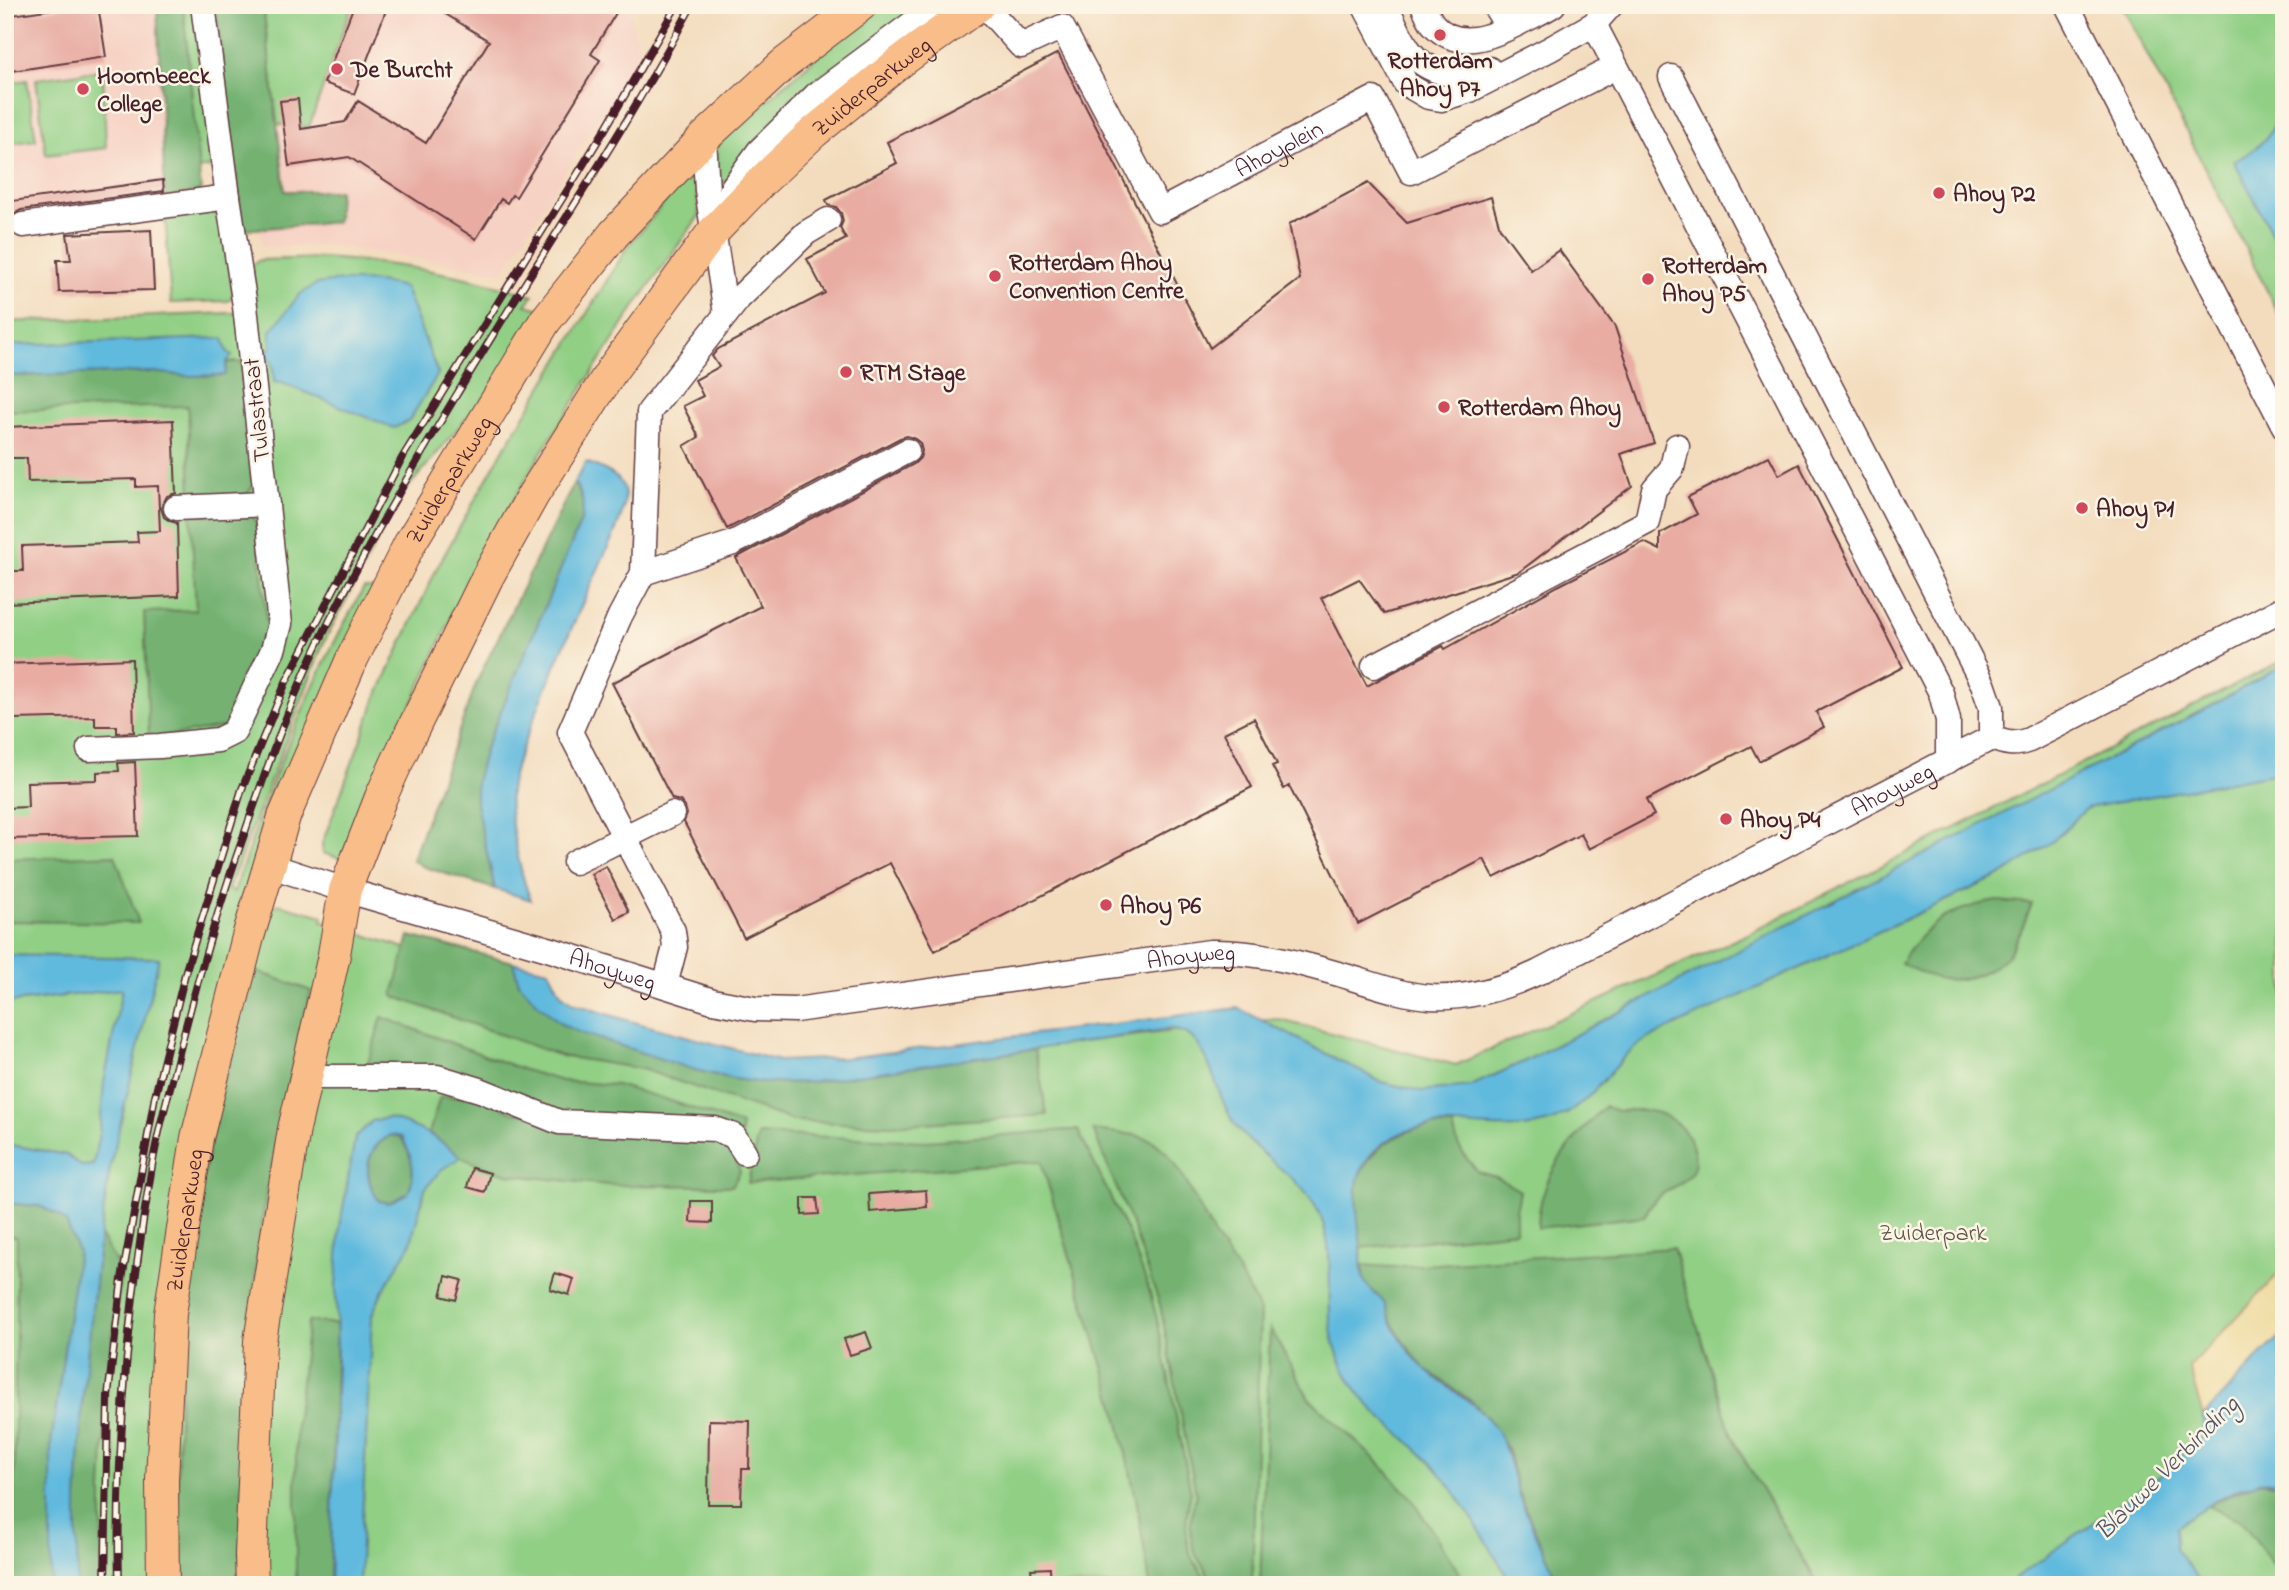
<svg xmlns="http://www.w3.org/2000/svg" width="2289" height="1590" font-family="'Indie Flower',sans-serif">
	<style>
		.built { fill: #f6d2c4 }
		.green { fill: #91cf85; stroke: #6e7758; stroke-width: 2 }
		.forest { fill: #74b272; stroke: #5f684e; stroke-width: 2 }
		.sand { fill: #eeda9e; stroke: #9c7c64; stroke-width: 2 }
		.water { fill: #60bade; stroke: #556c84; stroke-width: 2; fill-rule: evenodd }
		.building { fill: #e8aca3 }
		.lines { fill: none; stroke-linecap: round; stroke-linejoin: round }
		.minor-casing { stroke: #633b41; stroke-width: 27 }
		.major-casing { stroke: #633b41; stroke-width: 34 }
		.minor { stroke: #fff; stroke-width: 24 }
		.major { stroke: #f8bd88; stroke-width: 32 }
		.rail-casing { stroke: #4a1f2b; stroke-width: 8 }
		.rail { stroke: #fcf5e5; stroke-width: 5; stroke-dasharray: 16; stroke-linecap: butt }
		.poi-dot { fill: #d1495b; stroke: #fcf5e5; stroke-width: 2.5 }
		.labels { text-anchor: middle; stroke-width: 5; stroke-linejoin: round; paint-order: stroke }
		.poi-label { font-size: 24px; font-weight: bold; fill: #4a1f2b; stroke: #fcf5e5; text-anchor: start }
		.street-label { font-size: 24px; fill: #4a1f2b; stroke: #fcf5e5 }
		.park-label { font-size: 24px; fill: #5f5446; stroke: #fcf5e5 }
		.water-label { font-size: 26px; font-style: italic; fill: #52556a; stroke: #fcf5e5 }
	</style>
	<rect width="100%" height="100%" fill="#fcf5e5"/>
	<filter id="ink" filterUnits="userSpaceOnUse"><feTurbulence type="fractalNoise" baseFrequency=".0143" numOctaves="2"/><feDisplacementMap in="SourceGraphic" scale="14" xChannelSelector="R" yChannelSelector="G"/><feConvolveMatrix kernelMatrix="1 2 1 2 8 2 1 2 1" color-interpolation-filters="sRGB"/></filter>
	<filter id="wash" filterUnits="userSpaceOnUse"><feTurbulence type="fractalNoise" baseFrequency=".00686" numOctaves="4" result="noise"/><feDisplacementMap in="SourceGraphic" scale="28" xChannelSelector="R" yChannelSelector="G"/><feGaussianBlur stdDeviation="1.57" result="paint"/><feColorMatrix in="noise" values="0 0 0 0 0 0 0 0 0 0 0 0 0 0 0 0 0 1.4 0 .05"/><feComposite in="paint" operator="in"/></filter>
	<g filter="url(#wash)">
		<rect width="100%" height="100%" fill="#f3dcbd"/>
		<!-- built -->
		<path class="built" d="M5,5H157L165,198L5,220Z
			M226,5H629L639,53L503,272L330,245L262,247Z"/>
		<!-- green -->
		<path class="green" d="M183,5H193L213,167L197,169Z
			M263,5H352L309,127L277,124Z
			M876,5H925L717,190V147L721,140Z
			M2122,5H2284V324Z
			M103,70L106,148L46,155L36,79Z
			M27,80L36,140L5,144V83Z
			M695,166L699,216L637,303L541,453L474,568L341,859L323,853L322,844L377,696L437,568L495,464L628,246Z
			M212,209L222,222L234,296L228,301L171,303L165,213Z
			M324,258C394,263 466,274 533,296L526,305L555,313L400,497L324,642L228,890L234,892C269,787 308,684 364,588H374L248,897L276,906L278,904L323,916L322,921L463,967L608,1024L760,1063L1021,1049L1276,1019L1456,1065L1748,934L2284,660V1585H5V322L256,312L252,265L260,260Z"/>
		<!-- forest -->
		<path class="forest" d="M157,5H183L201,191L165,198Z
			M215,5H263L285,191H339L337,222L243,230Z
			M227,362H241L253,486L246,495L191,500L188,406L5,411V376L152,372L187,376L224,375Z
			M574,483C584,495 584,506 581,521L485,749L476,782V804L495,889L424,867L412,860L477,681Z
			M248,513L254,518L257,524L268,635L229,726L149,739L144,612L196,610L191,515Z
			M115,855L139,923L5,921V859Z
			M1997,901L2032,904C2025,920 2019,939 2009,953C2004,960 1995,966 1988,970C1955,987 1931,980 1901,963C1926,923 1950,908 1997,901Z
			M409,936L513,962L519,983L561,1024L695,1070L734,1079L764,1083L812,1082L1035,1049L1047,1115L890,1125L794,1121L642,1069L561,1056L393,996Z
			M251,969L311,991C294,1063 275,1136 264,1209C245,1333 244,1460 239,1585H177C177,1470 177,1354 193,1240C206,1148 229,1059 251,969Z
			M382,1017L524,1070L562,1081L616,1085L665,1099L741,1125V1135L575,1117L365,1073Z
			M479,1096L513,1112L715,1134L736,1157L740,1172L732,1186L608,1185L511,1175L483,1167L461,1157L429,1133L440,1097Z
			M1605,1106C1620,1115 1625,1109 1641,1110C1664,1111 1684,1124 1692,1145C1696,1156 1696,1168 1689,1176C1672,1194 1656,1188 1645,1216L1538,1228C1538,1177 1571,1140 1605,1106Z
			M1431,1126H1453L1458,1145L1467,1159L1478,1172L1496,1177L1520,1191L1516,1211V1231L1361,1248C1359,1230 1351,1206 1355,1188C1365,1151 1395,1131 1431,1126Z
			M1066,1130H1078L1130,1238L1149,1289L1158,1323L1191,1493C1186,1514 1182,1541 1193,1560C1199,1569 1205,1574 1206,1585H1150L1136,1498L1115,1406L1041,1161L748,1183L758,1134L927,1141Z
			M1093,1130L1136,1135L1153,1141L1167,1153L1182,1174L1214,1235L1238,1271L1260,1311L1252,1585H1212C1210,1572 1202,1567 1196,1555C1187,1535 1191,1514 1196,1494L1160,1305L1133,1228Z
			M391,1135L401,1137C412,1157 417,1171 408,1193L389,1203L379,1201C362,1177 364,1150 391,1135Z
			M5,1203L39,1206L55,1213L66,1221L78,1252L51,1444V1585H13L17,1237L5,1235Z
			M100,1235L121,1271L107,1386L102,1490V1585H77V1500L82,1405Z
			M1673,1248L1731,1433L1741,1454L1819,1585H1559L1518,1492L1508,1451L1498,1434L1487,1417L1474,1403L1424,1368L1403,1341L1390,1320L1385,1304L1364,1282L1362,1265L1392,1267Z
			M308,1321L337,1324L330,1585H296V1425Z
			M1270,1328L1309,1398L1378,1462L1410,1496L1467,1585H1260Z
			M2259,1481L2271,1484L2284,1481L2282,1576L2240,1520L2207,1506Z"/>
		<!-- sand -->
		<path class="sand" d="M2284,1268V1333L2256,1360L2203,1417L2189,1367Z"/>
		<!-- water -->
		<path class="water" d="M2284,88V257L2234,161C2269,144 2278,126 2284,88Z
			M337,281C360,281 383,280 405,288L438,374L409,421L394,428L282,383L274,382L272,361L266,356L267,351L271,348V331L300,294L317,284Z
			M223,338L227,351L232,356L227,362L225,375L187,376L152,372L5,376V345Z
			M586,462C599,468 619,473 624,489C629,507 610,543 602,560C578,613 554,666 533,721C524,743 513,767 510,791C507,815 521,877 531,900L495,889L476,804V782L485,749L581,521C584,506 584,495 574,483Z
			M2284,665V772L2087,808L2052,842L2001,875L1647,1039C1610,1061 1596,1104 1552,1121C1499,1140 1434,1107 1385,1142C1344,1171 1358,1208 1361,1248C1362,1258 1360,1270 1364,1280C1367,1289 1379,1295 1385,1304C1387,1308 1388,1314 1390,1319C1397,1335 1410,1354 1423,1367C1449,1393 1476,1397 1498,1433C1509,1452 1511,1472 1518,1493C1530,1524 1546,1554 1559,1585H1513C1490,1549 1470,1511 1444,1478C1413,1438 1366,1416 1344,1369C1337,1354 1331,1336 1330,1319C1328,1283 1335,1242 1317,1209C1299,1176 1263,1159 1239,1130C1218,1105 1213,1056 1191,1037C1185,1032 1178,1031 1171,1029L812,1082L764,1083L734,1079L695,1070L578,1032L561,1024L537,1003L519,983L513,962L549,970L561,994L572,1003L626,1020L779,1061L845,1058L1238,1008L1381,1082L1421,1091L1471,1086L1523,1062L2207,708Z
			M5,955L159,958L110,1168L100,1235L82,1405L77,1500V1585H51V1444L78,1252L66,1222L55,1213L39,1206L5,1203V1144L67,1155L81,1166L93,1165L100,1128L104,1083L122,989L5,1003Z
			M388,1118C416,1125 438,1137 461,1157L441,1170L425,1189L410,1246L382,1292L372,1315L359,1585H330L337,1360L336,1286L340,1226L355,1138L372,1121ZM391,1135L402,1137C412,1157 417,1172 408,1193L389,1203L379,1201C362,1177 364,1149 391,1135Z
			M2284,1333V1481C2274,1483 2264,1480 2256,1483C2230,1491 2197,1510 2176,1527L2175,1549L2203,1585H2005L2164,1473L2204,1436L2203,1417L2256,1360Z"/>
		<g id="blocks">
			<!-- building -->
			<path class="building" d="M80,5H98L106,57L5,72V16Z
				M354,5H388L354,94L324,83Z
				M431,5H604L616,13L591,54L600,60L516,197L512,195L507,203L501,199L476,239L349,157L289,166L280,101L298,99L301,129L345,122L358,101L426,143L489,41Z
				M1058,53L1210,348L1300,279L1289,224L1368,183L1407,223L1491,197L1500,228L1531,270L1559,250L1615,327L1654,443L1621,454L1632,486L1519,572L1384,614L1359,579L1321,598L1367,686L1443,646L1445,649L1558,586L1644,542L1660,550V534L1697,514L1688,497L1769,456L1779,475L1799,464L1903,667L1816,712L1824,727L1759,761L1751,746L1646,800L1654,815L1589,849L1581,834L1494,878L1484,859L1358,924L1289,786L1284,789L1272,766L1277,764L1254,718L1224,733L1252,787L935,951L890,863L744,938L684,822L687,814L685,807L680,801L672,799L612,683L761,606L736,558L914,464L920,458L922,451L920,443L914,438L907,436L900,438L727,529L684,446L699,437L683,406L703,396L695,380L719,367L712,356L718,349L825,293L807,259L846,239L840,228L843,221L841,213L836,207L828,205L826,200L897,163L887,142Z
				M163,180L164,191L21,210L5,219V202Z
				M151,230L154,290L59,292L57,260H71L67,234Z
				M173,420L176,493L167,496L161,508L164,517L170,521L177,523L179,596L5,603V571H23L22,546L138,542L137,532L160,531L158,486L136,487V479L28,482L27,458H5V427Z
				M132,659L134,732L117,733V726H95V717L14,719L12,694L5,695V664Z
				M135,762L138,836L5,839V808L28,807L27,782L97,780V772L119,771L118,763Z
				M606,866L629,912L615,919L591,874Z
				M472,1168L490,1173L485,1192L467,1187Z
				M926,1190L927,1207L870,1212L869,1194Z
				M802,1198H817L819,1214L802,1215Z
				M691,1201H712V1223L690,1222Z
				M555,1273L574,1279L569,1295L550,1289Z
				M446,1276L462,1280L456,1300L441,1296Z
				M866,1332L872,1348L850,1355L844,1339Z
				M709,1420L750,1421L749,1469H742L741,1504H708Z
				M1050,1568L1051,1585H1033L1031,1569Z"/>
		</g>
	</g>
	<g filter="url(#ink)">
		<use href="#blocks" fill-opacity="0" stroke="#633b41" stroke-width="2"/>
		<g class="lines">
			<defs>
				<g id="minor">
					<path id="s1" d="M984,5L1021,46L1062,27L1160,211L1373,99L1411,172L1602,74"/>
					<path d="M1364,5L1406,84L1428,97L1441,99L1470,90L1550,49L1594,24L1611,5"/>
					<path d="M1386,5C1393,20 1400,37 1409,50C1427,75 1462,80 1489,69"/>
					<path d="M1423,5C1426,11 1429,19 1433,24C1457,52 1493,36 1519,23C1530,17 1542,12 1553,5"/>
					<path d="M1494,5L1503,19L1519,22"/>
					<path d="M2067,5L2284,426"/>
					<path d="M1594,24L1941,693L1948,720V761"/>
					<path d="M1671,77L1983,684L1991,707V738"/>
					<path d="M704,138L707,190L726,314"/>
					<path d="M717,221L733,187L759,151L816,95L937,5"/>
					<path d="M23,225L228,197"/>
					<path d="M176,508L267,504"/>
					<path d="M643,573L733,543L907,451"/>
					<path d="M1374,666L1647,522L1654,489L1672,468L1677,446"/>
					<path d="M1991,738C2005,743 2014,746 2029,740L2284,608"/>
					<path d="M89,749L160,746L218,740L234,732L273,650L280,624L245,306L228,197L203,5"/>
					<path d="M575,862L672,814"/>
					<path id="s2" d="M268,865L345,890L548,949L713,1001L755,1009L795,1010L1210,952C1259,951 1305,964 1352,978C1378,986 1403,995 1430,997C1468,999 1505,988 1539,972L1991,738"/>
					<path d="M665,985L675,947L673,931L570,732L620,616L643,573L649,412L739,298L806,233L828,220"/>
					<path d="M306,1077H437L480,1090L559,1122L715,1129L734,1136L745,1153"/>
				</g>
				<g id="major">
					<path id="s3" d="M163,1585L162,1480L170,1314L197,1138L248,937L284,817L352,659L410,543L545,321L614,234L704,138L784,64L861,5"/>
					<path id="s4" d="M252,1585L251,1555L260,1341L294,1129L333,960L345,890L381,797L403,749L488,576L533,495L612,370L713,232L761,182L814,132L900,62L979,5"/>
				</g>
			</defs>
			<!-- minor casing -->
			<use href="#minor" class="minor-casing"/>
			<!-- major casing -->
			<use href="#major" class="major-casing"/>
			<!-- minor -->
			<use href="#minor" class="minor"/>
			<!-- major -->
			<use href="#major" class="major"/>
			<defs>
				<path id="rail" d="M105,1585L108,1396L122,1279L155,1096L186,970L242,789L286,682L402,458L604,131L677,5
					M119,1585C116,1445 128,1304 152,1166C158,1132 167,1098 176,1065C195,988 217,910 244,835C269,761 294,689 330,620C387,508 453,399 519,293C578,198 640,104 692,5"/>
			</defs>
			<!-- rail casing -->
			<use href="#rail" class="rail-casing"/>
			<!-- rail -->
			<use href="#rail" class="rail"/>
		</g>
	</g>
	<!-- markers -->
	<g class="poi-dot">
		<circle cx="1440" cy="35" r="7"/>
		<circle cx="337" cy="69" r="7"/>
		<circle cx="83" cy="89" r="7"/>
		<circle cx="1939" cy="193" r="7"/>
		<circle cx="995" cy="276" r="7"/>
		<circle cx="1648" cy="279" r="7"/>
		<circle cx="846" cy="372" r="7"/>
		<circle cx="1444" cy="407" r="7"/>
		<circle cx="2082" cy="508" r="7"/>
		<circle cx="1726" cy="819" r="7"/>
		<circle cx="1106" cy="905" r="7"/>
	</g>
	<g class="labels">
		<!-- poi labels -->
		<g class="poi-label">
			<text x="1440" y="68" text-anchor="middle">Rotterdam<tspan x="1440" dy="28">Ahoy P7</tspan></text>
			<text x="351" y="77">De Burcht</text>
			<text x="97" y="83">Hoornbeeck<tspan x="97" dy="28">College</tspan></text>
			<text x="1953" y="201">Ahoy P2</text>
			<text x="1009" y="270">Rotterdam Ahoy<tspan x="1009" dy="28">Convention Centre</tspan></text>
			<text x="1662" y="273">Rotterdam<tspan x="1662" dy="28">Ahoy P5</tspan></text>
			<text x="860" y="380">RTM Stage</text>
			<text x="1458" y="415">Rotterdam Ahoy</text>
			<text x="2096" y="516">Ahoy P1</text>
			<text x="1740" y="827">Ahoy P4</text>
			<text x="1120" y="913">Ahoy P6</text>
		</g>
		<!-- street labels -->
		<g class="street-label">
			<text dy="8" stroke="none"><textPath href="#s4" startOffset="1676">Zuiderparkweg</textPath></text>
			<text dy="8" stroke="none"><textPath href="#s1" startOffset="443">Ahoyplein</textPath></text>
			<text transform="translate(256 410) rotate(-96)" y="8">Tulastraat</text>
			<text dy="8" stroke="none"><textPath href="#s3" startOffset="1158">Zuiderparkweg</textPath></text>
			<text dy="8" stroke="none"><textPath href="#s2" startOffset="1703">Ahoyweg</textPath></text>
			<text dy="8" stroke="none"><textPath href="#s2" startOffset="948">Ahoyweg</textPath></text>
			<text dy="8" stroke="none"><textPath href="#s2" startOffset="360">Ahoyweg</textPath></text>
			<text dy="8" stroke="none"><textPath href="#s3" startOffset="366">Zuiderparkweg</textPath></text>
		</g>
		<!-- park labels -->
		<g class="park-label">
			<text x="1933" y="1240">Zuiderpark</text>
		</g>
		<!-- water labels -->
		<g class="water-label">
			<text transform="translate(2166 1467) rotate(-45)" y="9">Blauwe Verbinding</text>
		</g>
	</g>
	<!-- margin -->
	<rect width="2289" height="1590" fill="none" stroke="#fcf5e5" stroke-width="28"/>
</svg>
